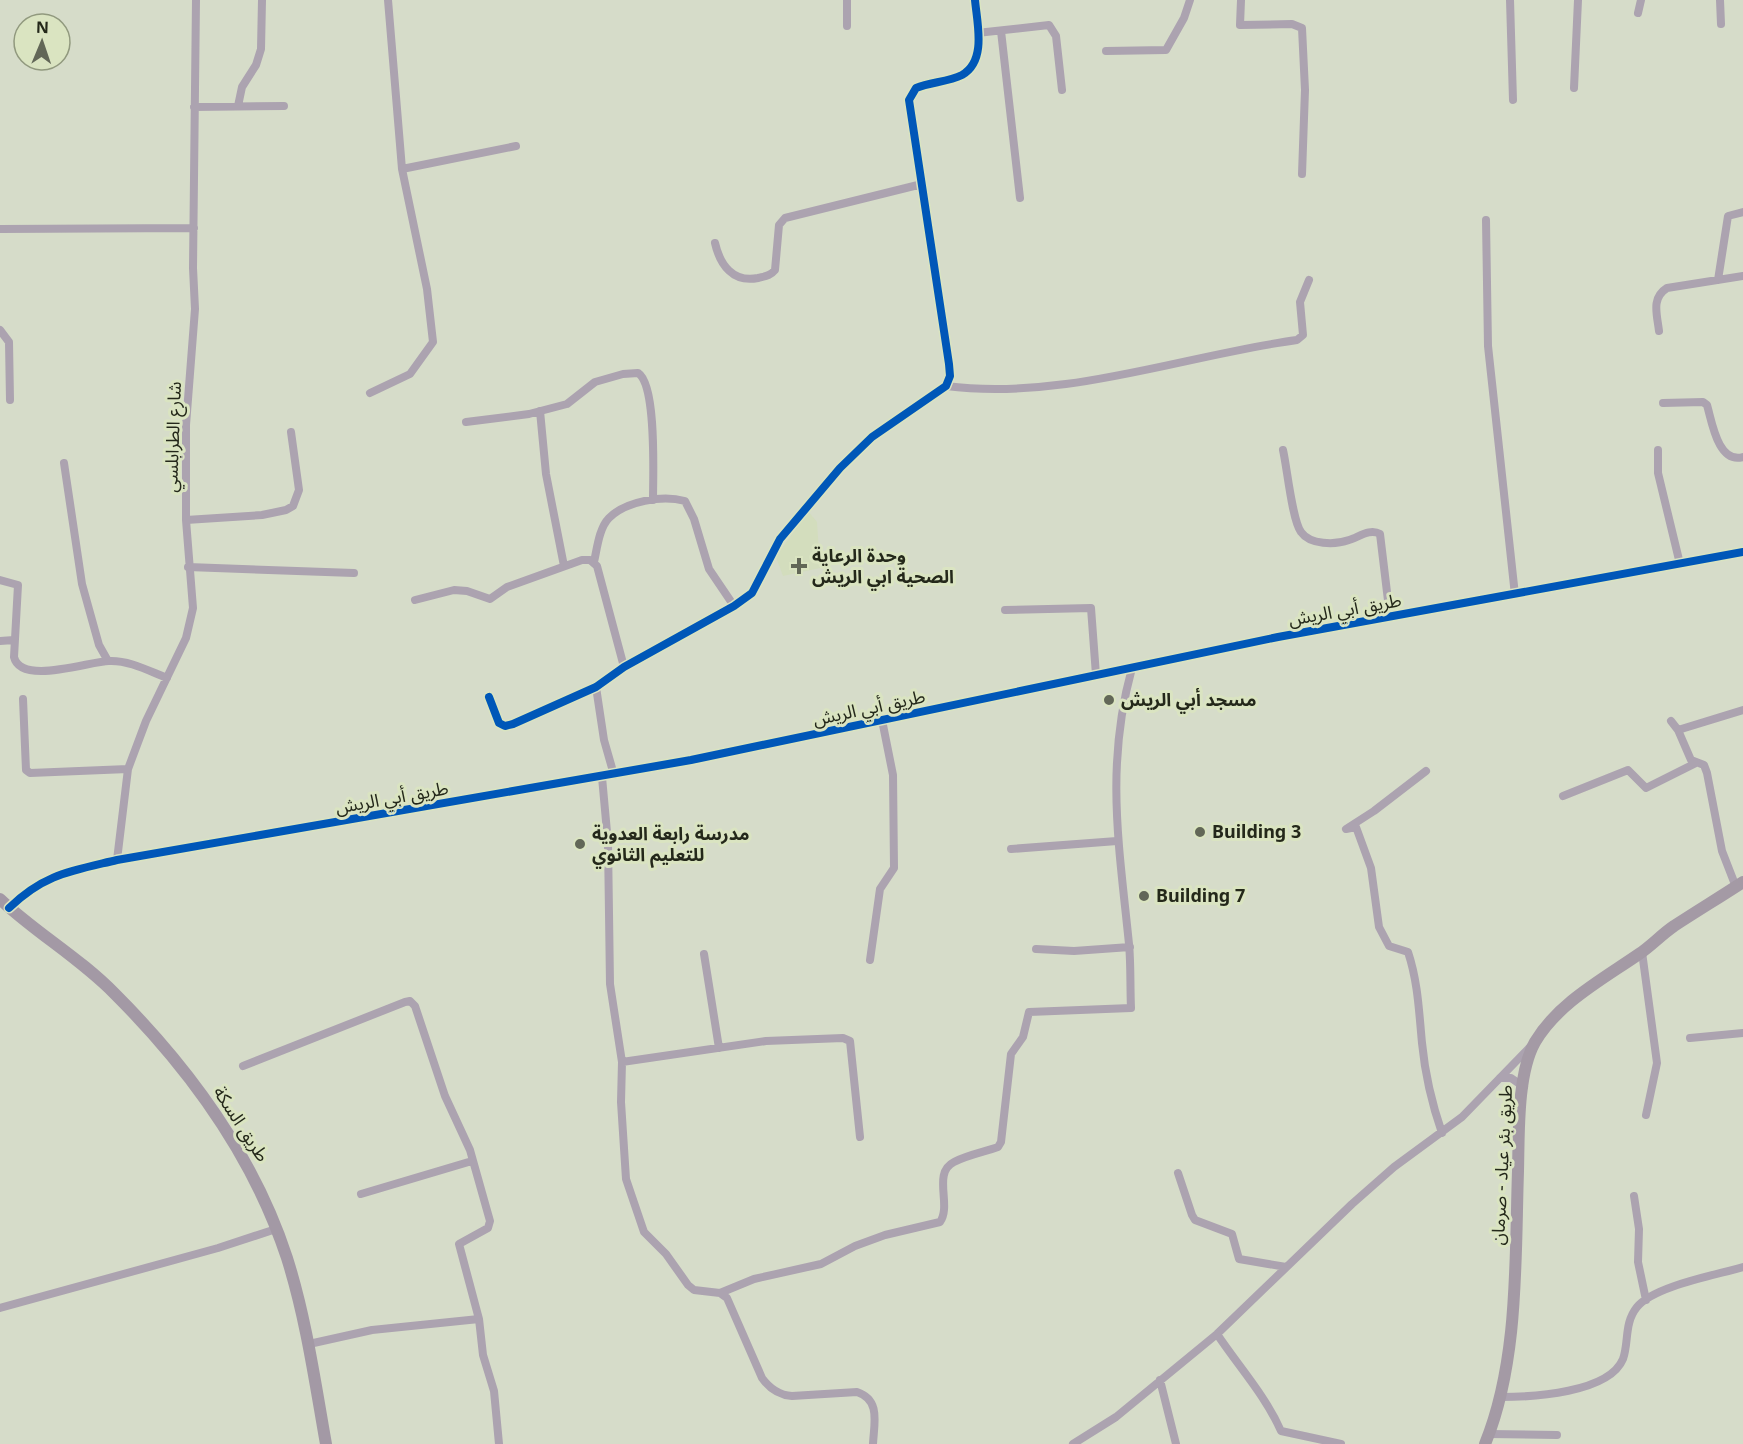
<svg xmlns="http://www.w3.org/2000/svg" width="1743" height="1444" font-family="'Noto Sans','Noto Sans Arabic',sans-serif">
	<style>
		.built { fill: #d3ddbd }
		.lines { fill: none; stroke-linecap: round; stroke-linejoin: round }
		.minor { stroke: #aca3b0; stroke-width: 8 }
		.primary { stroke: #a399a5; stroke-width: 12 }
		.trunk { stroke: #a49aa5; stroke-width: 12 }
		.cycleway-casing { stroke: #dae4c1; stroke-width: 11 }
		.cycleway { stroke: #0057b8; stroke-width: 8 }
		.poi-dot { fill: #626757; stroke: #dae4c1; stroke-width: 2 }
		.labels { text-anchor: middle; stroke-width: 6; stroke-linejoin: round; paint-order: stroke }
		.street-label { font-size: 18px; fill: #24281a; stroke: #dae4c1 }
		.poi-label { font-size: 18px; font-weight: bold; fill: #24281a; stroke: #dae4c1; text-anchor: start }
	</style>
	<rect width="100%" height="100%" fill="#d6dcc9"/>
	<!-- built -->
	<path class="built" d="M808,511L817,522L820,568L783,576L776,557Z"/>
	<g class="lines">
		<!-- minor -->
		<path class="minor" d="M1241,0L1240,25L1292,24L1302,28L1305,90L1302,174
			M1510,0L1513,100
			M1720,0L1721,24
			M1638,13L1641,0
			M847,26V0
			M1001,31L1020,198
			M977,33L1049,25L1056,36L1062,90
			M1106,51L1166,50L1184,18L1190,0
			M1574,88L1578,0
			M238,106L242,87L256,65L261,49L262,0
			M194,107L284,106
			M402,169L516,146
			M1486,220L1488,346L1515,595
			M0,229L194,228
			M715,243C720,265 733,283 758,278C766,276 770,276 775,270L779,225L785,218L922,184
			M1718,280L1728,216L1743,212
			M0,330L9,342L10,400
			M1659,331C1657,314 1651,298 1667,288L1743,276
			M946,386C1065,401 1181,356 1297,340L1303,335L1300,302L1309,280
			M370,393L410,374L433,342L427,289L402,169L388,0
			M1663,403L1703,402L1707,405C1712,422 1718,464 1743,457
			M540,411L546,474L564,566
			M466,422L529,414L567,404L595,382L623,374L638,373C657,385 653,476 653,500
			M1283,450C1287,467 1292,520 1301,532C1310,545 1335,545 1349,540C1359,537 1370,528 1380,534L1390,617
			M1658,450V473L1680,564
			M64,463L82,584L99,645L108,661
			M186,520L262,515L286,510L293,506L299,490L291,432
			M594,562C597,549 599,528 609,518C626,501 662,495 685,501L694,519L709,569L734,606
			M188,567L354,573
			M0,580L18,585L14,657C21,686 90,661 109,661C129,660 149,671 167,678
			M415,600L454,590L467,591L490,599L507,587L582,560H590L597,566L624,667
			M1005,610L1091,608L1096,675
			M0,641L14,640
			M596,687L604,740L614,775
			M489,697L499,723L505,726L513,724L596,687L624,667L734,606L752,593L780,539L840,468L872,437L946,386L950,376L949,364L909,100L916,88C931,82 948,82 962,75C987,61 977,23 975,0
			M23,699L26,770L30,773L128,769
			M1671,721L1678,730L1743,710
			M1678,730L1691,760L1704,765L1707,773L1722,851L1736,887
			M1426,771L1374,811L1346,829L1356,827L1371,868L1379,927L1389,946L1408,952C1418,982 1419,1012 1422,1043C1425,1074 1432,1104 1442,1133
			M602,777L608,843L610,984L622,1062L621,1102L626,1179L644,1232L666,1254L688,1285L694,1290L720,1293L727,1298L762,1378C770,1389 779,1395 792,1396L857,1392C881,1400 874,1423 873,1444
			M1563,796L1628,770L1646,788L1696,763
			M1011,849L1117,841
			M117,860L128,769L146,721L186,638L193,608L186,520V425L195,309L193,268L196,0
			M9,908C44,874 71,871 117,860L691,760L1278,637L1743,552
			M1036,949L1074,951L1130,947
			M1642,952L1657,1063L1646,1115
			M704,954L719,1048
			M870,960L880,889L894,868L893,775L882,720
			M1690,1038L1743,1033
			M622,1062L766,1041L843,1038L850,1041L860,1137
			M243,1066L405,1002L410,1001L415,1006L445,1096L470,1150L490,1221L488,1228L459,1244L479,1319
			M1500,1078H1511L1524,1087
			M1178,1173L1192,1215L1195,1220L1232,1234L1239,1259L1286,1267
			M361,1194L472,1161
			M1634,1196L1639,1229L1638,1262L1646,1300
			M720,1293L754,1279L821,1264L855,1246L885,1235L940,1222C952,1205 932,1173 954,1162C967,1155 984,1152 998,1147L1001,1142L1011,1054L1023,1037L1029,1012L1131,1008C1130,986 1131,965 1129,944C1119,845 1105,766 1132,668
			M0,1308L218,1248L276,1229
			M1217,1334C1239,1367 1265,1395 1281,1431L1341,1444
			M309,1344L372,1330L479,1319L483,1355L494,1391L499,1444
			M1160,1380L1176,1444
			M1501,1397C1532,1397 1609,1393 1623,1359C1629,1342 1624,1323 1637,1307C1654,1286 1716,1275 1743,1267
			M1489,1434L1557,1435
			M1073,1444L1116,1417L1217,1334L1352,1204L1394,1167L1462,1117L1530,1047"/>
		<!-- primary -->
		<path class="primary" d="M0,899C36,933 80,958 115,994C190,1069 254,1157 287,1258C306,1318 315,1382 326,1444"/>
		<!-- trunk -->
		<path class="trunk" d="M1485,1444C1519,1361 1515,1259 1518,1171C1519,1134 1517,1074 1535,1042C1558,1003 1603,979 1639,954C1651,946 1661,935 1674,926C1697,911 1720,897 1743,882"/>
		<defs>
			<path id="cycleway" d="M489,697L499,723L505,726L513,724L596,687L624,667L734,606L752,593L780,539L840,468L872,437L946,386L950,376L949,364L909,100L916,88C931,82 948,82 962,75C987,61 977,23 975,0
				M9,908C44,874 71,871 117,860L691,760L1278,637L1743,552"/>
		</defs>
		<!-- cycleway casing -->
		<use href="#cycleway" class="cycleway-casing"/>
		<!-- cycleway -->
		<use href="#cycleway" class="cycleway"/>
	</g>
	<!-- markers -->
	<g class="poi-dot">
		<path d="M796 557h6v6h6v6h-6v6h-6v-6h-6v-6h6z"/>
		<circle cx="1109" cy="700" r="6"/>
		<circle cx="1200" cy="832" r="6"/>
		<circle cx="580" cy="844" r="6"/>
		<circle cx="1144" cy="896" r="6"/>
	</g>
	<g class="labels">
		<!-- street labels -->
		<g class="street-label">
			<text transform="translate(173 437) rotate(-88)" y="6">شارع الطرابلسي</text>
			<text transform="translate(1345 610) rotate(-10)" y="6">طريق أبي الريش</text>
			<text transform="translate(869 708) rotate(-12)" y="6">طريق أبي الريش</text>
			<text transform="translate(392 798) rotate(-10)" y="6">طريق أبي الريش</text>
			<text transform="translate(241 1124) rotate(57)" y="6">طريق السكة</text>
			<text transform="translate(1502 1165) rotate(-87)" y="6">طريق بئر عياد - صرمان</text>
		</g>
		<!-- poi labels -->
		<g class="poi-label">
			<text x="812" y="562">وحدة الرعاية<tspan x="812" dy="21">الصحية ابي الريش</tspan></text>
			<text x="1121" y="706">مسجد أبي الريش</text>
			<text x="1212" y="838">Building 3</text>
			<text x="592" y="840">مدرسة رابعة العدوية<tspan x="592" dy="21">للتعليم الثانوي</tspan></text>
			<text x="1156" y="902">Building 7</text>
		</g>
	</g>
	<!-- north arrow -->
	<g transform="translate(42 42) rotate(2)"><circle r="28" fill="#dae4c1" stroke="#91997e" stroke-width="1.5"/>
	<path d="M0-4.5L10 22L0 15L-10 22Z" fill="#626757"/>
	<text y="-9" font-size="16" font-weight="bold" text-anchor="middle" fill="#24281a">N</text>
	</g>
</svg>
